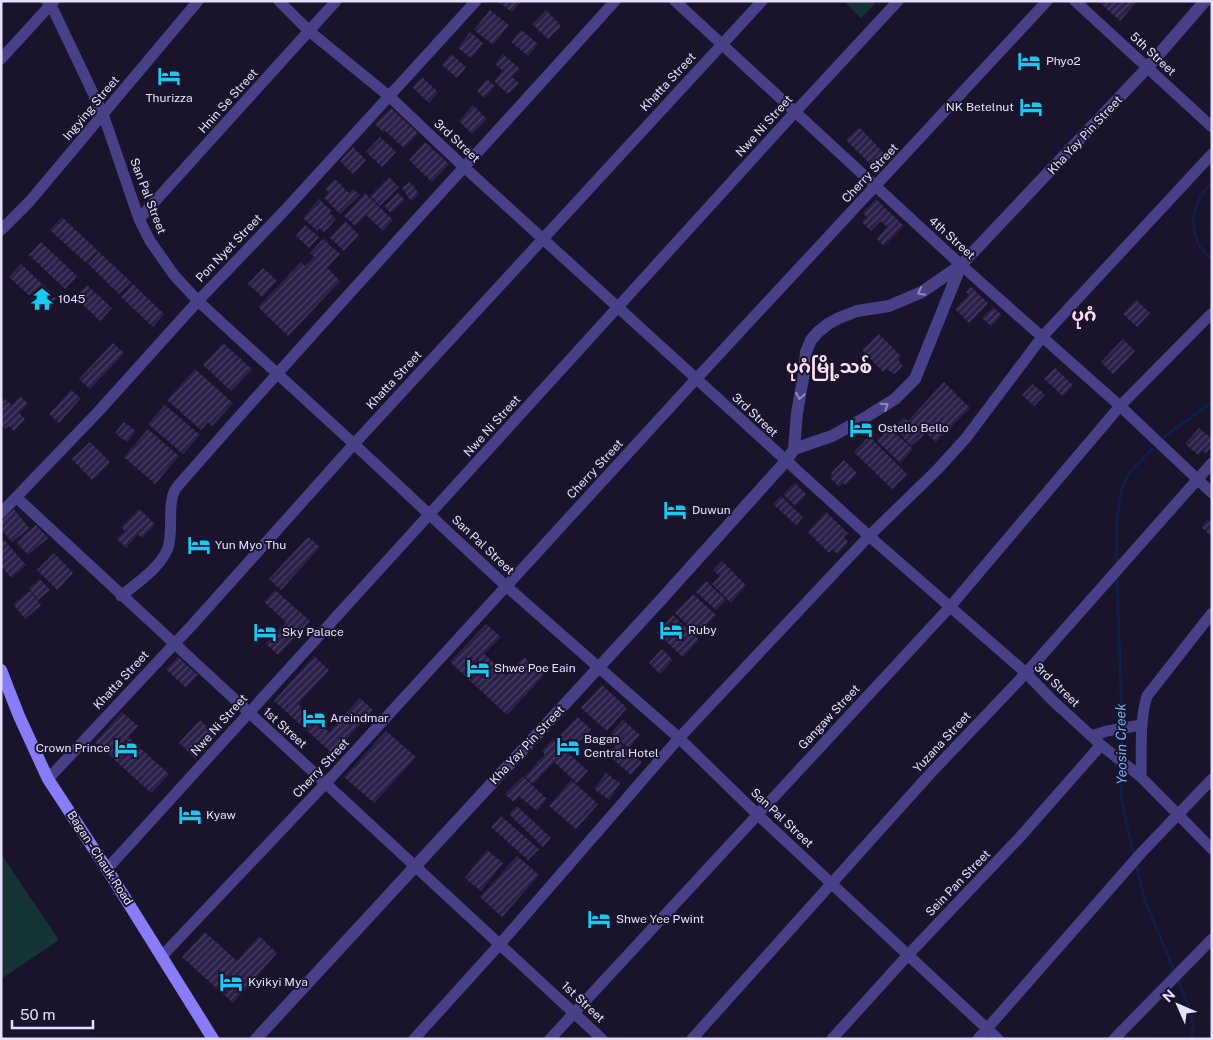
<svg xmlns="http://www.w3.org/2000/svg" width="1213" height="1040" font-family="'Public Sans','Noto Sans Myanmar',sans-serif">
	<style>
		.green { fill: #163435 }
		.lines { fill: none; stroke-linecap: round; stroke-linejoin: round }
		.stream { stroke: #0f1f49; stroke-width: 3 }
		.building { fill: url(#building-hatch) }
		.minor { stroke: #494187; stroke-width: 11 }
		.tertiary { stroke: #494187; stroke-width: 12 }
		.secondary { stroke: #897cf8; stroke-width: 12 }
		.oneway { stroke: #8f88bc }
		.labels { text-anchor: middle; stroke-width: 4; stroke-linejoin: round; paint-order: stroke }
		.street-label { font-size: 12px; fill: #e5dffd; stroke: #19132b }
		.poi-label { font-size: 12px; fill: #e5dffd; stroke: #19132b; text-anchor: start }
		.water-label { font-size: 14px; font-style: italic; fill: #73aff7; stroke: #19132b }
		.district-label { font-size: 18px; font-weight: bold; fill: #fde1f1; stroke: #19132b }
	</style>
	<defs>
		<pattern id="building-hatch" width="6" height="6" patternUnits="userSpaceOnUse" patternTransform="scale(1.25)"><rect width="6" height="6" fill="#2c204b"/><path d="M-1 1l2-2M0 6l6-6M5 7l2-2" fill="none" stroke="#4a4066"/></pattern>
	</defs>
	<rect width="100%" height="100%" fill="#19132b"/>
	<!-- green -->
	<path class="green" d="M844,1H872L875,4L861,18Z
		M1,854L59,940L1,979Z"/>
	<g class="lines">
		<!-- stream -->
		<path class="stream" d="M1212,183C1194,199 1188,223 1199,245C1202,250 1208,255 1212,260
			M1164,437L1212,402
			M1117,565C1116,540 1115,496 1128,475C1135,466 1144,457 1152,449
			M1117,576L1122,725
			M1122,757V731
			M1122,766L1121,797L1134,856
			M1136,864L1145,901L1189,1006L1193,1023L1192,1039"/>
	</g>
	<!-- building -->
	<path class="building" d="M497,1H521L512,12Z
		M1098,1H1137L1120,21Z
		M490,10L509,25L493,45L474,30Z
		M546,10L561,26L548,39L532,24Z
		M521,30L538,44L528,56L511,42Z
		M470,32L483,43L471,58L458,48Z
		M451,54L466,67L457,78L442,65Z
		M503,54L520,69L512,77L519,83L508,94L494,81L503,71L495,64Z
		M422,77L438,92L429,103L412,87Z
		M487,79L495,86L484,98L477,91Z
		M473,105L487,119L472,134L459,121Z
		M391,108L418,133L404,148L385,131L383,132L375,124Z
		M859,127L885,154L873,167L846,140Z
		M380,137L396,152L382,167L366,152Z
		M425,142L449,164L432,182L409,160Z
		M353,147L366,160L353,174L340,161Z
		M389,177L399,187L380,206L370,196Z
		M335,179L349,193L353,189L360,195L340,214L324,198L329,192L325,189Z
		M410,182L419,194L411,201L402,188Z
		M365,193L393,220L383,231L366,215L355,226L344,216Z
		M398,193L405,200L391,213L384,206Z
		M319,199L332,211L330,213L336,219L324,232L319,228L317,231L303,218Z
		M876,199L904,226L884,246L877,239L887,227L881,221L871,231L862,222L867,217L863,213Z
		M62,217L98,251L86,263L50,230Z
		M345,221L359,235L344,251L330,238Z
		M305,225L319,237L309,248L296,236Z
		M323,239L340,254L327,268L340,281L288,336L258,307L301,262L305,266L314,257L310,253Z
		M41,242L77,276L65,289L29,255Z
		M99,252L131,282L119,294L88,264Z
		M21,264L57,298L45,310L9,277Z
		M263,268L277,281L262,297L248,284Z
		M133,284L164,314L153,327L121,297Z
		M87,285L112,308L100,321L75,297Z
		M971,287L988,303L969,323L955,309L969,295L966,292Z
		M1136,300L1150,313L1137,327L1123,314Z
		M993,307L1002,315L991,326L982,318Z
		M879,334L901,356L898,359L903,366L894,374L887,369L883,372L862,350Z
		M1123,339L1135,351L1113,374L1101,362Z
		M113,343L124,353L90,389L79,379Z
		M223,343L252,369L231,391L203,365Z
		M1055,368L1073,385L1063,396L1044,379Z
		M195,369L233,403L212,426L208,422L201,430L167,400Z
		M944,382L970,408L936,442L926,433L911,446L897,431L901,427L897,424L904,417L908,421Z
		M1033,384L1045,395L1034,406L1022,395Z
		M71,390L81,398L59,423L49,414Z
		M20,396L28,404L19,413L25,419L14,431L9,426L5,429L1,425L3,422L1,420V403L5,399L12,405Z
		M165,405L200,435L183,454L148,424Z
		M124,422L136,431L127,442L115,433Z
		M890,428L913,449L900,463L877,441Z
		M1199,428L1212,439V446L1206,453L1202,451L1198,455L1185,444Z
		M148,429L179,456L155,484L124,457Z
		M869,436L907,474L892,489L854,452Z
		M90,442L110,462L92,480L72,459Z
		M844,460L857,473L845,485L843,483L839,487L830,478L833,475L831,473Z
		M795,483L806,494L795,506L783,494Z
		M781,496L803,517L796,525L773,504Z
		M14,509L29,528L12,542L1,529V520Z
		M139,509L155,524L142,538L138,534L126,548L117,539L125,531L121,527Z
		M826,512L848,533L844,537L848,542L837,554L832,549L829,553L808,532Z
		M1208,519L1212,523L1210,535L1201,527Z
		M36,525L48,538L28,555L16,542Z
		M308,537L320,547L281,590L269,579Z
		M4,540L26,565L11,578L1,566V542Z
		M54,553L73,573L57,590L37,570Z
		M722,561L746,585L731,603L712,584L720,576L713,570Z
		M40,579L50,590L38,600L29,588Z
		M706,581L726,600L716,610L696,592Z
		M275,590L310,621L278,655L266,644L286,622L264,602Z
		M30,591L41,605L25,619L13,604Z
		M693,594L716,615L697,635L675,613Z
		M673,615L699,640L683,657L657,633Z
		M486,624L501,637L484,654L507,675L524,657L544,675L507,715L450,662Z
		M662,649L673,660L660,674L649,663Z
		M314,656L329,670L298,704L329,732L360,698L373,710L333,754L274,701Z
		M178,657L198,675L186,688L166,669Z
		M602,685L627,708L607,731L581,708Z
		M122,712L138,726L128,737L169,774L151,793L95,742Z
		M577,717L591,729L571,750L558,738Z
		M200,720L216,735L195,758L179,743Z
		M623,720L640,735L629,748L619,740L628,729L618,740L611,733Z
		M386,731L416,757L374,803L344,777Z
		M553,739L588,771L577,783L554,762L533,784L525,776L545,754L542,751Z
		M618,742L642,762L631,775L607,754Z
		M606,773L620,783L609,800L594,789Z
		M523,776L547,799L537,811L519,796L513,802L505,794Z
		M571,780L598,804L576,829L549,806Z
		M517,806L551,838L543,847L509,814Z
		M501,816L539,849L528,860L491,827Z
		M487,850L503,863L481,891L465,878Z
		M517,856L539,875L502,917L480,897Z
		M205,932L237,961L259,936L277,953L233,1003L182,957Z"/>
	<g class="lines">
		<!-- minor -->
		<path class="minor" d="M47,1L51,5L103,114L139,219L150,241L174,275L198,301L354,444L506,586L679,738L757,814L998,1039
			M279,1L309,31L390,97L464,167L869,536L1026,673L1052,700L1101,745L1141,777L1212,849
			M675,1L961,265L1120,406L1212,493
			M1075,1L1212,127
			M1,59L54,1
			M139,219L336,1
			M1,230L30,201L198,1
			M16,497L602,1039
			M1,513L97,413L198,301L287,208L476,1
			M121,596C137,583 160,568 168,548C174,531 166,500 177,487C320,323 469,163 615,1
			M1091,736L1107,731L1141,725
			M1141,777C1142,749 1139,723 1147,696L1212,613
			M48,779L194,623L354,444L762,1
			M107,869L796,111L898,1
			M162,956L326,783L696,379L1047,1
			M414,1039L500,944L679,738L869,536L937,470L966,438L1042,337L1212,154
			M550,1039L949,608L1120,406L1212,313
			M692,1039L928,776L1026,673L1212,463
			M832,1039L908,955L1020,837L1101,745
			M978,1039L1142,852L1212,779
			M1114,1039L1212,939"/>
		<!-- tertiary -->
		<path class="tertiary" d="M794,449L832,436L861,420L895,399L915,379L961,265
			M256,1039L659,602L786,461L794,449L797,413L804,373L806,352L811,340L818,332L828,324L839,318L857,311L889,306L922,292L961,265L1147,68L1205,1"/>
		<!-- secondary -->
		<path class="secondary" d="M1,670L19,716L48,779L107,869L213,1039"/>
	</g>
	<!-- one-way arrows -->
	<defs><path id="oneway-chevron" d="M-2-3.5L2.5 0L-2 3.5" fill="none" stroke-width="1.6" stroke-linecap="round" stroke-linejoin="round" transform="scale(1.25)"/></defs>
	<g class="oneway">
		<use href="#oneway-chevron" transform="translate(921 292) rotate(153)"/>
		<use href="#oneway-chevron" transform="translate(800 396) rotate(100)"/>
		<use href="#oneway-chevron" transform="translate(885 406) rotate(-33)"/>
	</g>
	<!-- icons -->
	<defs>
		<symbol id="hotel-bare" viewBox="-9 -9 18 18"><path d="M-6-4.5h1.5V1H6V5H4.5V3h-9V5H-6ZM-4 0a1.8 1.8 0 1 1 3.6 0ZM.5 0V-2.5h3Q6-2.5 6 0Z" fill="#16caf2" stroke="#19132b" stroke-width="2.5" paint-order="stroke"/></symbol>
		<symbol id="temple-bare" viewBox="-9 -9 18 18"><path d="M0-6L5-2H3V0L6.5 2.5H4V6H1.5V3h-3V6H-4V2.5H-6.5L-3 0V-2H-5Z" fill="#16caf2" stroke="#19132b" stroke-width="2.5" paint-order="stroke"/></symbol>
	</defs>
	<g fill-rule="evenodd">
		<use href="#hotel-bare" x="1013" y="45" width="32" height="32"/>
		<use href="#hotel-bare" x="153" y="60" width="32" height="32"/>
		<use href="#hotel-bare" x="1015" y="91" width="32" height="32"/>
		<use href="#temple-bare" x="26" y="283" width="32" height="32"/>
		<use href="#hotel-bare" x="845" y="412" width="32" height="32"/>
		<use href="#hotel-bare" x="659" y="494" width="32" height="32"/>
		<use href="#hotel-bare" x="183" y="529" width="32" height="32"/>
		<use href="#hotel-bare" x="655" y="614" width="32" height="32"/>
		<use href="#hotel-bare" x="249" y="616" width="32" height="32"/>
		<use href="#hotel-bare" x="462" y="652" width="32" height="32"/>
		<use href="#hotel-bare" x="298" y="702" width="32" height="32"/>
		<use href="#hotel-bare" x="552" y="730" width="32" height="32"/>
		<use href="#hotel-bare" x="110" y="732" width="32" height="32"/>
		<use href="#hotel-bare" x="174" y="799" width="32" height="32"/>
		<use href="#hotel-bare" x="583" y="903" width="32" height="32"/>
		<use href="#hotel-bare" x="215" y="966" width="32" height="32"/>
	</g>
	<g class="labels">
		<!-- street labels -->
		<g class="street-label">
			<text transform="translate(1153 54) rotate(43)" y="4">5th Street</text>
			<text transform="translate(668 82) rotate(-47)" y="4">Khatta Street</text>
			<text transform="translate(228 101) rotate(-48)" y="4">Hnin Se Street</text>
			<text transform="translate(91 108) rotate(-50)" y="4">Ingying Street</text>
			<text transform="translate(764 126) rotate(-48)" y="4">Nwe Ni Street</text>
			<text transform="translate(1085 135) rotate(-47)" y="4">Kha Yay Pin Street</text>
			<text transform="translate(457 141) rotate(43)" y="4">3rd Street</text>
			<text transform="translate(870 173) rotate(-47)" y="4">Cherry Street</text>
			<text transform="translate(148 196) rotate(69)" y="4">San Pal Street</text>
			<text transform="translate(952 238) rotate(42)" y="4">4th Street</text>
			<text transform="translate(229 248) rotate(-46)" y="4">Pon Nyet Street</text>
			<text transform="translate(394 380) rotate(-47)" y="4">Khatta Street</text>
			<text transform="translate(755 415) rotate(43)" y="4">3rd Street</text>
			<text transform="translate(492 426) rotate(-48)" y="4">Nwe Ni Street</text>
			<text transform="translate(595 469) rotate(-47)" y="4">Cherry Street</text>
			<text transform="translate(483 545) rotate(43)" y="4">San Pal Street</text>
			<text transform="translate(121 680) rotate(-47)" y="4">Khatta Street</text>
			<text transform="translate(1057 685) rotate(44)" y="4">3rd Street</text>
			<text transform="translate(829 717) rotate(-47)" y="4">Gangaw Street</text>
			<text transform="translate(219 725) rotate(-48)" y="4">Nwe Ni Street</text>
			<text transform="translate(285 728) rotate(42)" y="4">1st Street</text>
			<text transform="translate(942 742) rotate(-47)" y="4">Yuzana Street</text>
			<text transform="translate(527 745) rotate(-47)" y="4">Kha Yay Pin Street</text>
			<text transform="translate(321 768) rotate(-47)" y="4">Cherry Street</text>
			<text transform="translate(782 818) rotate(43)" y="4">San Pal Street</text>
			<text transform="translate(100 858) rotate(57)" y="4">Bagan - Chauk Road</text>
			<text transform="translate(958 883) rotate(-46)" y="4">Sein Pan Street</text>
			<text transform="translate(583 1002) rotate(43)" y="4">1st Street</text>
		</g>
		<!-- poi labels -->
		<g class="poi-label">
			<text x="1046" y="65">Phyo2</text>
			<text x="169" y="102" text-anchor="middle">Thurizza</text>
			<text x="1014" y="111" text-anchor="end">NK Betelnut</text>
			<text x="58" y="303">1045</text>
			<text x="878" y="432">Ostello Bello</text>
			<text x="692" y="514">Duwun</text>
			<text x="215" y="549">Yun Myo Thu</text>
			<text x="688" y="634">Ruby</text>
			<text x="282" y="636">Sky Palace</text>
			<text x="494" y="672">Shwe Poe Eain</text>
			<text x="330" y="722">Areindmar</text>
			<text x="584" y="743">Bagan<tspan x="584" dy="14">Central Hotel</tspan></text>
			<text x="110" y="752" text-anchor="end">Crown Prince</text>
			<text x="206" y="819">Kyaw</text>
			<text x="616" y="923">Shwe Yee Pwint</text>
			<text x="248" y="986">Kyikyi Mya</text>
		</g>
		<!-- water labels -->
		<g class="water-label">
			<text transform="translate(1121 744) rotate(-91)" y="5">Yeosin Creek</text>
		</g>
		<!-- district labels -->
		<g class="district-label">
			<text x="1084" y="321">ပုဂံ</text>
			<text x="829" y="373">ပုဂံမြို့သစ်</text>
		</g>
	</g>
	<!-- border -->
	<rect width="1213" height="1040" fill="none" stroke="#e5dffd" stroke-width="5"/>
	<!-- north arrow -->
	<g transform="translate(1178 1005) rotate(315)" stroke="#19132b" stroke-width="4" paint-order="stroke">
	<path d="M0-4L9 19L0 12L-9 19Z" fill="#e5dffd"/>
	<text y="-8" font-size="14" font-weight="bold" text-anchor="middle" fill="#e5dffd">N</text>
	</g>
	<!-- scale -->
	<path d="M12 1020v8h81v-8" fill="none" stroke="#e5dffd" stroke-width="2.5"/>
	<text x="20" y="1020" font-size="15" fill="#e5dffd" stroke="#19132b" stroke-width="4" paint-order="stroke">50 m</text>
</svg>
